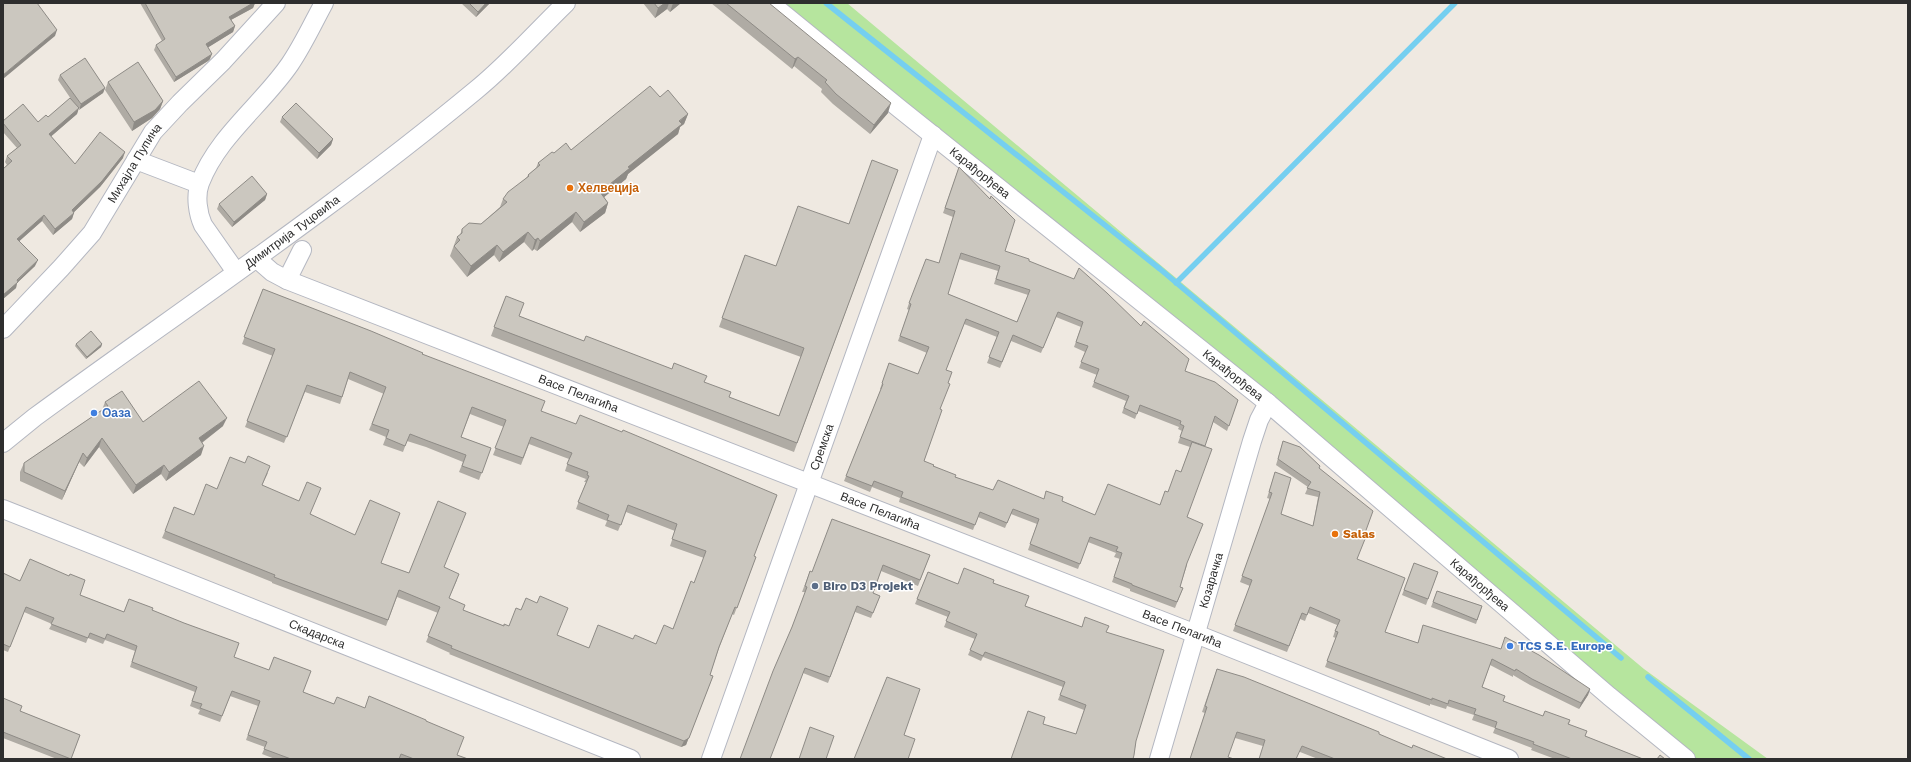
<svg xmlns="http://www.w3.org/2000/svg" width="1911" height="762" font-family="'Work Sans',sans-serif">
	<style>
		.green { fill: #b6e59e }
		.lines { fill: none; stroke-linecap: round; stroke-linejoin: round }
		.stream { stroke: #75cff0; stroke-width: 5.5 }
		.minor-casing { stroke: #b4b7c1; stroke-width: 20 }
		.minor { stroke: #fff; stroke-width: 18 }
		.wall { fill: #afaba4; fill-rule: evenodd }
		.shaded-wall { fill: #8e8b86 }
		.building { fill: #cbc7bf; stroke: #8e8b86; fill-rule: evenodd }
		.food-dot { fill: #e8710a; stroke: #fff; stroke-width: 1.5 }
		.shop-dot { fill: #3f7fe0; stroke: #fff; stroke-width: 1.5 }
		.service-dot { fill: #5c6f8a; stroke: #fff; stroke-width: 1.5 }
		.labels { text-anchor: middle; stroke-width: 3; stroke-linejoin: round; paint-order: stroke }
		.street-label { font-size: 12px; fill: #2e2e2e; stroke: #fff }
		.food-label { font-size: 12px; font-weight: bold; fill: #c56008; stroke: #fff; text-anchor: start }
		.shop-label { font-size: 12px; font-weight: bold; fill: #366cbe; stroke: #fff; text-anchor: start }
		.service-label { font-size: 12px; font-weight: bold; fill: #4e5e75; stroke: #fff; text-anchor: start }
	</style>
	<rect width="100%" height="100%" fill="#efe9e1"/>
	<!-- green -->
	<path class="green" d="M775,3H847L1644,669L1768,759H1688Z"/>
	<g class="lines">
		<!-- stream -->
		<path class="stream" d="M826,3L1160,269L1621,658
			M1176,283L1455,3
			M1648,677L1749,759"/>
		<defs>
			<g id="minor">
				<path id="s1" d="M770,3L900,109L1268,403L1609,696L1686,759"/>
				<path d="M136,160L199,184"/>
				<path id="s2" d="M256,258L272,272L287,280L1196,634L1509,759"/>
				<path d="M236,272L203,225C198,214 195,196 200,183C218,136 262,105 290,64C303,45 313,23 324,3"/>
				<path d="M287,280L302,250"/>
				<path id="s3" d="M3,329L61,268L92,233L153,132L180,103L223,61L276,3"/>
				<path id="s4" d="M3,443L35,417C183,309 335,207 476,90C507,65 537,31 566,3"/>
				<path id="s5" d="M3,509L631,759"/>
				<path id="s6" d="M711,759L933,135"/>
				<path id="s7" d="M1159,759L1252,441L1259,420L1268,403"/>
			</g>
		</defs>
		<!-- minor casing -->
		<use href="#minor" class="minor-casing"/>
		<!-- minor -->
		<use href="#minor" class="minor"/>
	</g>
	<!-- wall -->
	<path class="wall" d="M140,3H255L253,8L231,20L235,26L233,32L208,47L210,59L208,61L174,82L154,50L156,45L162,41Z
		M461,3H490L476,17Z
		M643,3H681L670,12L667,9L655,18Z
		M711,3H769L888,113L870,134L833,104L821,92L822,89L794,66L792,69Z
		M60,75L105,88L103,93L78,109L77,114L51,136L75,164L123,158L100,187L74,212L72,219L53,235L42,221L19,241L35,266L17,283L16,288L3,299V169L7,165L5,162L7,156L17,148L3,132V121L38,122L48,117L71,99L58,80Z
		M108,82L163,101L160,109L152,118L132,131L105,90Z
		M660,97L688,114L684,124L680,127L678,134L628,174L626,179L604,197L608,203L605,213L580,232L572,222L537,251L534,249L532,251L524,242L499,262L494,255L467,277L450,256L457,237L460,235L462,229L481,224L500,207L503,199L527,177L528,175L536,168L538,163L554,153L571,150Z
		M282,117L333,139L331,145L317,159L280,122Z
		M959,167L1005,251L1029,261L1185,371L1238,400L1227,431L1213,422L1204,446L1187,517V565L1180,587L1183,588L1175,608L1130,591V589L1112,582L1120,559L1114,557L1116,553L1088,542L1078,569L1028,550L1037,524L1011,514L1005,528L978,517L973,530L899,502L900,498L872,487L870,492L844,481L881,389H880L889,363L918,374L927,353L898,341L909,310L907,309L909,303L939,263L953,217L943,213ZM959,259L998,271L994,284L1028,295L1017,322L948,294ZM1056,317L1081,327L1074,347L1085,352L1079,368L1097,375L1092,387L1126,401L1122,413L1135,419L1138,411L1179,427L1178,429L1182,431L1178,443L1190,447L1181,472L1160,505L1095,515L1062,501L1044,499L993,490L955,477L924,461L948,383L946,370L964,324L997,337L987,363L1000,368L1011,341L1041,353Z
		M898,170L794,452L491,336L506,296L519,316L584,341L704,382L729,397L779,416L801,357L719,327L745,255L776,266L849,224Z
		M267,194L265,200L232,227L217,209L219,204Z
		M263,289L422,354L541,411L754,556L756,557L734,615L732,614L718,651L686,745L681,747L449,654L450,653L426,642L438,613L397,597L386,626L272,583V582L162,538L165,531L194,515L217,489L268,473L262,485L311,514L381,563L409,573L445,567L457,580L449,598L463,610L504,626H509L557,635L589,648L633,639L656,644L673,629L694,583L704,558L670,546L675,531L626,512L618,531L605,526L607,521L576,509L586,482H584L586,479L565,471L569,459L529,444L521,465L493,455L504,427L470,414L461,437L491,448L479,480L459,472L463,462L426,447L407,441L403,452L383,445L386,437L369,430L384,394L348,379L340,404L305,392L284,443L245,427L273,356L242,344Z
		M76,344H102L101,347L86,359L75,346Z
		M105,402L143,422L223,426L202,443L201,455L166,481L161,474L133,494L99,447L84,467L79,462L62,500L20,481V472L24,463L102,410Z
		M1283,441L1320,466L1319,468L1365,533L1357,559L1385,632L1418,643L1423,625L1590,689L1588,695L1579,709L1530,685L1513,675V677L1490,665L1482,687L1503,701L1543,716L1570,720L1569,724L1585,736L1643,759H1555L1531,750L1532,748L1493,733L1495,728L1472,720L1474,715L1447,706L1446,709L1430,704V706L1325,667L1336,638L1333,637L1337,625L1308,613L1305,621L1300,619L1287,652L1233,631L1250,586L1240,582L1270,499L1267,498L1275,472L1281,514L1313,526L1318,497L1305,494L1308,487L1276,465Z
		M930,555L918,586L881,571L873,593L880,596L871,618L855,612L828,683L803,673L792,628L805,592H802L810,571L812,572Z
		M1414,563L1438,572L1426,605L1402,595Z
		M928,572L958,584L993,583L1025,606L1082,627L1106,632L1136,741L1134,755L1043,724L1076,734L1084,710L1058,700L1063,687L983,657L981,661L968,655L975,639L944,627L948,617L915,604Z
		M3,573L20,581L80,595L124,612L152,610L234,657L303,692L334,704L365,708L426,721L457,755L468,759H275L262,754L265,747L246,740L258,706L230,696L220,722L198,714L200,710L190,706L195,692L130,667L135,651L105,640L103,644L88,638L86,643L49,629L52,624L24,612L8,652L3,650Z
		M1437,591L1482,606L1476,624L1431,607Z
		M1217,669L1412,748L1447,759H1318L1300,752L1263,746L1235,738L1190,759L1205,713L1202,712Z
		M3,698L20,711L80,735L71,759H57L3,738Z"/>
	<!-- shaded-wall -->
	<path class="shaded-wall" d="M252,3H255L253,8L227,22L229,17Z
		M486,3H490L476,17L478,12Z
		M665,3H669L667,9L655,18L658,8Z
		M673,3H681L670,12Z
		M235,26L233,32L204,50L206,44Z
		M57,30L55,36L3,79V75Z
		M212,54L210,59L208,61L174,82L176,77Z
		M798,57L794,66L792,69L795,59Z
		M105,88L103,93L79,110L81,104Z
		M163,101L160,109L152,118L132,131L134,122Z
		M891,103L888,113L870,134L874,125Z
		M79,108L77,114L47,140L49,134Z
		M688,114L684,124L680,127L678,134L628,174L626,179L597,203L600,192L628,167Z
		M333,139L331,145L317,159L319,153Z
		M125,152L123,158L100,187L70,216L72,210Z
		M267,194L265,200L232,227L234,222Z
		M608,203L605,213L580,232L584,222Z
		M576,212L572,222L537,251L540,241Z
		M74,213L72,219L53,235L55,229Z
		M44,215L42,221L15,245L17,239Z
		M528,232L524,242L499,262L503,252Z
		M538,238L534,249L532,251L535,240Z
		M497,245L494,255L467,277L471,266Z
		M38,260L35,266L17,283L16,288L3,299V295Z
		M102,344L101,347L86,359L87,357Z
		M227,418L223,426L196,447L199,438Z
		M102,438L99,447L84,467L87,458Z
		M204,446L201,455L166,481L169,472Z
		M83,453L79,462L62,500L65,491Z
		M164,465L161,474L133,494L136,485Z
		M713,676L686,745L681,747L684,741Z
		M1590,689L1588,695L1579,709L1581,703Z"/>
	<!-- building -->
	<path class="building" d="M3,3H37L57,30L3,75Z
		M145,3H253L229,17L235,26L206,44L212,54L209,56L176,77L156,45L165,39Z
		M469,3H486L478,12Z
		M654,3H665L658,8Z
		M726,3H769L891,103L874,125L836,94L825,82L827,80L798,57L795,59Z
		M85,58L105,88L81,104L60,75Z
		M138,62L163,101L155,110L134,122L108,82Z
		M650,86L660,97L668,90L688,114L679,121L682,124L628,167L630,168L600,192L608,203L584,222L576,212L540,241L538,238L535,240L528,232L503,252L497,245L471,266L454,246L460,240L457,237L462,233V229L469,223L481,224L507,202L503,199L508,192L529,176L528,175L540,165L538,163L552,152L554,153L566,143L571,150Z
		M70,98L79,108L49,134L75,164L100,132L125,152L102,181L72,210L74,213L55,229L44,215L17,239L38,260L17,280L18,282L3,295V169L12,161L7,156L21,145L3,123V121L23,104L38,122L46,115L48,117Z
		M296,103L333,139L319,153L282,117Z
		M872,160L898,170L797,443L494,327L506,296L524,303L519,316L584,341L586,336L672,369L674,363L707,376L704,382L731,392L729,397L779,416L804,348L722,318L745,255L776,266L798,206L849,224Z
		M959,167L990,199L991,196L1015,220L1005,251L1029,259V261L1074,279L1079,268L1107,293L1141,326L1144,321L1189,359L1185,371L1215,382L1238,400L1229,426L1215,416L1205,446L1180,437L1184,426L1180,424L1181,421L1140,405L1137,414L1124,408L1129,396L1094,382L1099,369L1081,362L1088,346L1076,342L1083,322L1058,312L1043,348L1013,335L1002,362L989,357L999,332L966,319L946,370L952,372L948,383L950,384L940,409L942,410L924,461L934,465L933,466L956,475L955,477L993,490L998,480L1044,499L1046,491L1063,497L1062,501L1095,515L1108,484L1160,505L1165,491L1168,492L1176,470L1181,472L1192,442L1212,449L1187,517L1203,524L1187,563L1180,587L1183,588L1177,602L1132,585V584L1114,577L1122,553L1116,551L1118,547L1090,537L1080,564L1030,544L1039,519L1013,509L1007,523L980,512L975,525L901,497L903,492L874,481L872,486L846,476L883,384L882,383L889,363L918,374L929,347L900,336L911,304L909,303L926,259L939,263L955,211L945,208ZM961,253L1000,266L996,279L1030,290L1017,322L948,294Z
		M252,176L267,194L234,222L219,204Z
		M263,289L371,331L423,353L422,354L545,401L541,411L576,424L580,415L622,432L623,430L777,495L754,556L756,557L737,608L735,607L719,647L710,675L713,676L689,738L684,741L451,648L452,646L428,636L440,607L399,590L388,620L274,577L275,575L165,531L174,507L194,515L206,484L217,489L230,457L245,463L248,456L270,466L262,485L299,501L307,482L321,488L310,514L355,535L370,500L400,513L381,563L409,573L438,501L466,513L444,567L459,574L449,598L465,605L463,610L504,626V624L509,626L516,608L521,610L526,598L537,603L540,596L568,608L557,635L589,648L598,625L633,639L635,635L656,644L664,625L673,629L691,581L694,583L706,551L672,539L677,524L628,505L621,525L607,520L609,515L578,502L589,476L587,475L588,472L567,464L572,453L531,437L523,458L495,448L506,420L472,407L461,437L491,448L482,473L462,466L466,455L428,441L410,434L405,446L386,438L389,430L372,424L386,387L350,372L342,397L307,385L287,437L247,421L275,349L244,337Z
		M91,331L102,344L87,357L76,344Z
		M199,381L227,418L199,438L204,446L169,472L164,465L136,485L102,438L87,458L83,453L65,491L24,472V463L108,406L105,402L122,391L143,422Z
		M1283,441L1300,447L1320,466L1319,468L1373,511L1365,533L1367,534L1357,559L1405,578L1385,632L1418,643L1423,625L1501,649L1505,637L1539,655L1590,689L1581,703L1532,679L1516,669L1515,671L1492,659L1482,687L1505,696L1503,701L1543,716L1545,711L1570,720L1568,724L1587,731L1585,736L1643,759H1572L1533,744L1534,742L1495,728L1497,722L1474,714L1476,709L1449,700L1448,704L1432,698V700L1327,661L1338,632L1335,631L1340,620L1310,607L1307,615L1302,613L1289,646L1235,625L1252,580L1242,576L1272,493L1269,492L1275,472L1291,478L1281,514L1313,526L1320,492L1307,488L1311,482L1278,459Z
		M832,519L930,555L920,580L883,565L873,593L880,596L873,613L857,606L830,677L805,668L770,759H740L773,671L792,627L807,587L805,586L810,571L812,572Z
		M30,559L69,576L70,574L85,580L80,595L124,612L129,599L153,608L152,610L184,623L239,643L234,657L269,670L274,657L311,671L303,692L334,704L337,697L365,708L369,696L426,720V721L464,737L457,755L468,759H414L401,754L399,759H291L264,749L267,742L248,735L260,701L232,691L222,716L200,708L202,704L192,701L197,687L132,662L137,646L107,634L105,639L90,633L88,638L51,624L54,618L26,607L10,647L3,644V573L20,581Z
		M1414,563L1438,572L1428,599L1404,590Z
		M964,568L994,580L993,583L1029,596L1025,606L1082,627L1085,617L1109,626L1106,632L1164,650L1136,741L1134,755L1133,759H1011L1028,711L1045,717L1043,724L1076,734L1086,705L1060,695L1065,682L985,652L983,656L970,650L977,634L946,621L950,612L917,599L928,572L958,584Z
		M1437,591L1482,606L1477,620L1433,602Z
		M1217,669L1244,677L1379,732V734L1412,748L1413,745L1447,759H1335L1302,746L1296,759H1259L1265,740L1237,732L1228,757L1234,759H1190L1207,707L1205,706Z
		M887,677L920,689L904,735L915,739L908,759H854Z
		M3,698L22,706L20,711L80,735L71,759L3,732Z
		M810,727L834,736L826,759H799Z
		M1660,755L1665,759H1657Z"/>
	<!-- markers -->
	<g class="food-dot">
		<circle cx="570" cy="188" r="4"/>
		<circle cx="1335" cy="534" r="4"/>
	</g>
	<g class="shop-dot">
		<circle cx="94" cy="413" r="4"/>
		<circle cx="1510" cy="646" r="4"/>
	</g>
	<circle class="service-dot" cx="815" cy="586" r="4"/>
	<g class="labels">
		<!-- street labels -->
		<g class="street-label">
			<text dy="4" stroke="none"><textPath href="#s3" startOffset="213">Михајла Пупина</textPath></text>
			<text dy="4" stroke="none"><textPath href="#s1" startOffset="270">Карађорђева</textPath></text>
			<text dy="4" stroke="none"><textPath href="#s4" startOffset="358">Димитрија Туцовића</textPath></text>
			<text dy="4" stroke="none"><textPath href="#s1" startOffset="594">Карађорђева</textPath></text>
			<text dy="4" stroke="none"><textPath href="#s2" startOffset="351">Васе Пелагића</textPath></text>
			<text dy="4" stroke="none"><textPath href="#s6" startOffset="331">Сремска</textPath></text>
			<text dy="4" stroke="none"><textPath href="#s2" startOffset="675">Васе Пелагића</textPath></text>
			<text dy="4" stroke="none"><textPath href="#s7" startOffset="186">Козарачка</textPath></text>
			<text dy="4" stroke="none"><textPath href="#s1" startOffset="918">Карађорђева</textPath></text>
			<text dy="4" stroke="none"><textPath href="#s2" startOffset="999">Васе Пелагића</textPath></text>
			<text dy="4" stroke="none"><textPath href="#s5" startOffset="338">Скадарска</textPath></text>
		</g>
		<!-- food labels -->
		<g class="food-label">
			<text x="578" y="192">Хелвеција</text>
			<text x="1343" y="538">Salas</text>
		</g>
		<!-- shop labels -->
		<g class="shop-label">
			<text x="102" y="417">Оаза</text>
			<text x="1518" y="650">TCS S.E. Europe</text>
		</g>
		<!-- service labels -->
		<g class="service-label">
			<text x="823" y="590">Biro D3 Projekt</text>
		</g>
	</g>
	<!-- border -->
	<rect width="1911" height="762" fill="none" stroke="#2e2e2e" stroke-width="8"/>
</svg>
